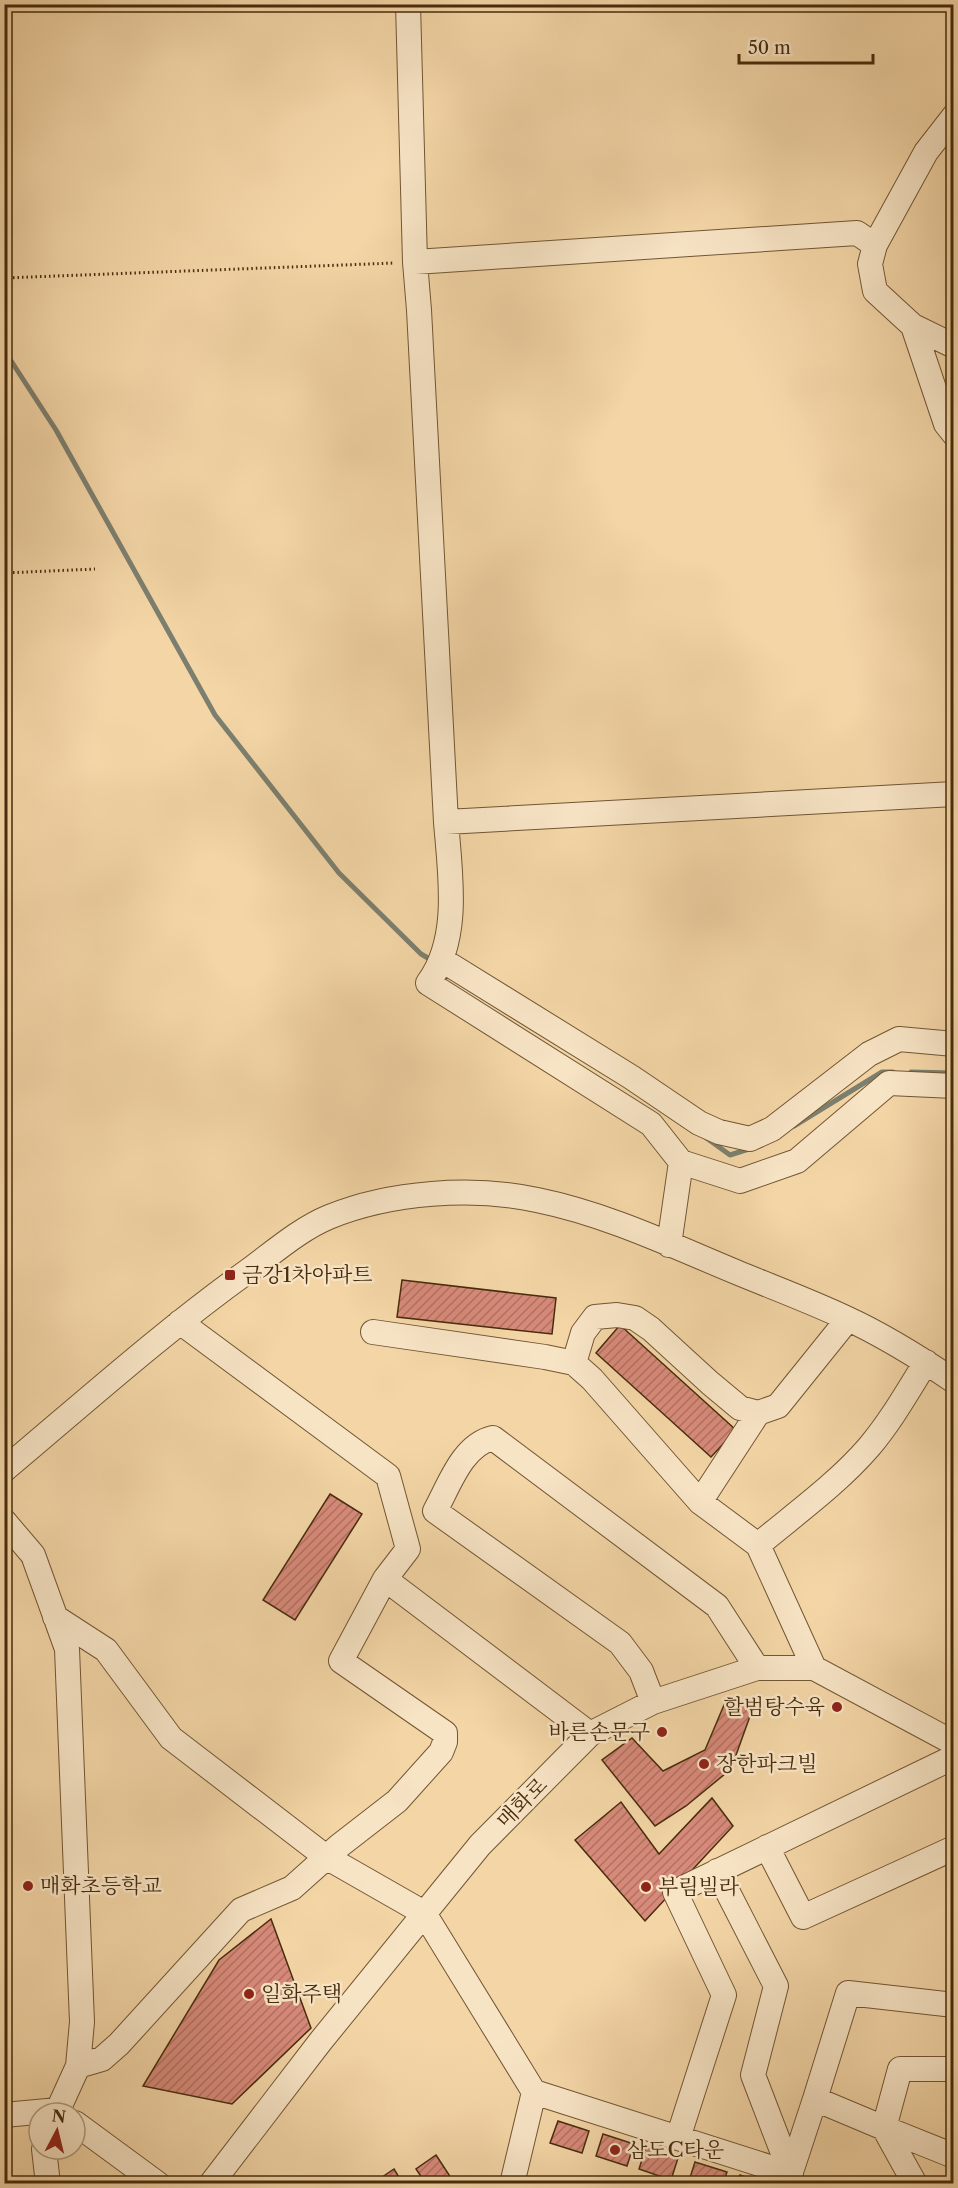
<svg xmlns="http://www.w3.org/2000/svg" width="958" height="2188" font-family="'Libre Caslon Text','Noto Serif KR',serif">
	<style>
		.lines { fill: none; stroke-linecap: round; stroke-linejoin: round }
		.stream { stroke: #7c7f6f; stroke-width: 5 }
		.building { fill: url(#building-hatch); stroke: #472c0d; stroke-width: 1.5 }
		.minor-casing { stroke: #725633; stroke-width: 26 }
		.path { stroke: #472c0d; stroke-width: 3; stroke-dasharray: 1.5 3; stroke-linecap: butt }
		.minor { stroke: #f7e4c5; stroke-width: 24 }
		.poi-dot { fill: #8f2418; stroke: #f7e4c5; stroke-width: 2 }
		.labels { text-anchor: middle; stroke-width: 5; stroke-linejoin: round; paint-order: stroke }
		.poi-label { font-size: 21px; fill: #472c0d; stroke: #f7e4c5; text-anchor: start }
		.street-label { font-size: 21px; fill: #472c0d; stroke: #f7e4c5 }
	</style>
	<defs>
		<pattern id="building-hatch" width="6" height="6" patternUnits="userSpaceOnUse" patternTransform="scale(1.5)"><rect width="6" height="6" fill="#d88a7a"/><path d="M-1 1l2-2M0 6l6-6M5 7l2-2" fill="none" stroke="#b17162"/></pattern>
	</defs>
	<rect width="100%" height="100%" fill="#f3d5a6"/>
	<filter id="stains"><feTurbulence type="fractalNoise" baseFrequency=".00333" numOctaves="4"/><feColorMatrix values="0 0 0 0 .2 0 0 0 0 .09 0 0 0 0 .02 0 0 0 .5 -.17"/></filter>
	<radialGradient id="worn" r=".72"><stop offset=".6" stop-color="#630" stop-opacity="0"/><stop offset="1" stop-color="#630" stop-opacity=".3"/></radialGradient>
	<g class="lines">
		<!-- stream -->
		<path class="stream" d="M4,350L56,430L215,715L339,873L421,954L433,961
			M911,1072L954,1073
			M794,1126L882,1072H893
			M705,1137L730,1155L752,1148"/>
	</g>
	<!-- building -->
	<path class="building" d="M402,1280L556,1298L552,1334L397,1317Z
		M620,1325L736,1430L711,1457L596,1353Z
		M330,1494L362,1514L295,1620L263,1600Z
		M724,1705H754L731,1769L686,1806L655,1826L602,1760L632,1738L663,1771L705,1750Z
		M712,1798L733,1826L645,1921L575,1840L621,1802L659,1854Z
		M271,1919L311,2028L232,2104L143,2086L219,1960Z
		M558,2121L589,2131L582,2153L550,2143Z
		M603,2134L634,2144L627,2166L596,2156Z
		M646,2147L678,2158L671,2180L639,2169Z
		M436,2155L455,2184H426L416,2169Z
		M695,2162L727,2172L723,2184H688Z
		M394,2169L403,2184H372Z
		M740,2175L766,2184H737Z"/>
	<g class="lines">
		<defs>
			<path id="minor" d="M408,4L415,262L419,310L446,822C450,873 461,939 428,983L651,1124L681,1162L740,1181L797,1161L889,1083L954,1086
				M415,262L857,233L875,245
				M913,326L875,291L870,264L875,245L926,152L954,116
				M954,346L913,326L946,424L954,434
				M446,822L954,794
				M442,960L631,1077L699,1123L719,1132L750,1139L772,1129L869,1054L899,1039L954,1044
				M669,1245L681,1162
				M180,1322L388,1476L408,1549L385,1579L590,1734
				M373,1332L545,1357L574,1363L592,1379L700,1502L758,1545L814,1668
				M574,1363L583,1333L595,1317L617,1315L635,1318L651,1329L710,1383L740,1408L758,1413L778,1406L848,1319
				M4,1470C85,1402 163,1332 248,1271C274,1252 300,1229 329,1217C390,1192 473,1186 537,1200C606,1214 671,1245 736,1272C772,1287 810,1301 846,1318C883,1335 920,1358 954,1381
				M700,1502L758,1413
				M4,1521L33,1555L67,1649L82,2022L78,2066L58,2110
				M758,1545C795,1514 837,1484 869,1447C891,1421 908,1391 926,1362
				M55,1617L106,1650L171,1738L326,1857L424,1913L534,2092L791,2174
				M653,1702L641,1671L620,1643L435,1511C449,1486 462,1445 493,1438L717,1606L757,1668
				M767,1847L803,1917L954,1848
				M717,1871L776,1986L753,2075L791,2174
				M78,2066L102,2059L119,2044L241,1910L292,1888L339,1846L397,1801L441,1752L445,1742V1733L341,1661L385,1579
				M954,2069H900L884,2128L954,2156
				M815,2099L848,1993L954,2005
				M4,2115L58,2110L62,2113
				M75,2123L158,2184
				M678,2138L724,1995L675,1892L954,1757
				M44,2149L48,2184
				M789,2178L815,2099L884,2128L915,2184
				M211,2184L320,2042L480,1845L590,1734L653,1702L757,1668H814L954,1743
				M512,2184L534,2092"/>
		</defs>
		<!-- minor casing -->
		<use href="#minor" class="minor-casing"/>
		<!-- path -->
		<path class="path" d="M4,278L395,263
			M4,573L95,569"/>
		<!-- minor -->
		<use href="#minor" class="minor"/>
	</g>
	<!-- markers -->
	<g class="poi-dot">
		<rect x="224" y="1269" width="12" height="12" rx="3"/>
		<circle cx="837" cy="1707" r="6"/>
		<circle cx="662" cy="1732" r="6"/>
		<circle cx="704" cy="1764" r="6"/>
		<circle cx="28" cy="1886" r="6"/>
		<circle cx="646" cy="1887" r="6"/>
		<circle cx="249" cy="1994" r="6"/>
		<circle cx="615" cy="2150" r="6"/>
	</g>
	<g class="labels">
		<!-- poi labels -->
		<g class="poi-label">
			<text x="242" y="1282">금강1차아파트</text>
			<text x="825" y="1714" text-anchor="end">할범탕수육</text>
			<text x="650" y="1739" text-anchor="end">바른손문구</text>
			<text x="716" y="1771">장한파크빌</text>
			<text x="40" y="1893">매화초등학교</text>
			<text x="658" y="1894">부림빌라</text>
			<text x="261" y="2001">일화주택</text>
			<text x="627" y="2157">삼도C타운</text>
		</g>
		<!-- street labels -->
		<g class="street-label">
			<text transform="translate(522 1803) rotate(-45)" y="7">매화로</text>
		</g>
	</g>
	<!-- margin -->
	<rect width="958" height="2188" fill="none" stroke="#f3d5a6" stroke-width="24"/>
	<rect x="6" y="6" width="946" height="2176" fill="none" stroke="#472c0d" stroke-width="3"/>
	<rect x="12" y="12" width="934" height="2164" fill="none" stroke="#472c0d" stroke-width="1.5"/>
	<!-- north arrow -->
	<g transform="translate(57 2131) rotate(7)"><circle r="28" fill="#f7e4c5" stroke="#b19a7b" stroke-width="1.5"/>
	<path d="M0-4.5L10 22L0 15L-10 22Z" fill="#8f2418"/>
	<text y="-9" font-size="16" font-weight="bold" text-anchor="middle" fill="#472c0d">N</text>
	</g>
	<!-- scale -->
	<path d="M739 54v9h134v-9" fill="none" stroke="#472c0d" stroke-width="3"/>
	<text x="748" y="54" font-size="18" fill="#472c0d" stroke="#f7e4c5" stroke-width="4.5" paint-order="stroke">50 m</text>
	<rect width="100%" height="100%" filter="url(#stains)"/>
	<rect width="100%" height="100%" fill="url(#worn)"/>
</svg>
